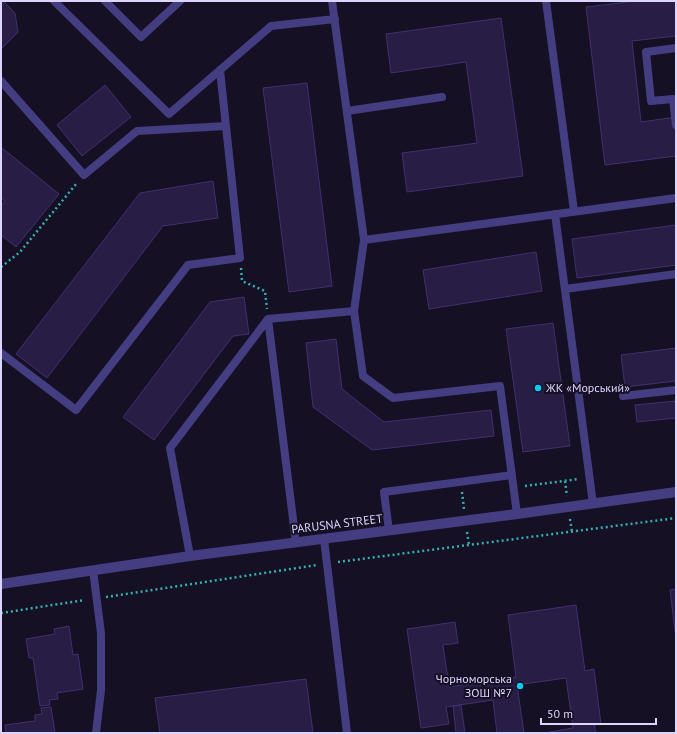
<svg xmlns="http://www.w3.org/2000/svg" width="677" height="734" font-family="'PT Sans',sans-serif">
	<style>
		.building { fill: #281d44; stroke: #41306f }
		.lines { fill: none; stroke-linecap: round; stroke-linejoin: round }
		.path { stroke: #35afb1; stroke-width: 2.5; stroke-dasharray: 2 3; stroke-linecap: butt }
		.lane { stroke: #453d81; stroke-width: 8 }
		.street { stroke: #453d81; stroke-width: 10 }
		.poi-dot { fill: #0ccaf2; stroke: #151024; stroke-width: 1.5 }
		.labels { text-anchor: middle; stroke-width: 4; stroke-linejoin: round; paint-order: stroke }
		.poi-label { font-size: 12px; fill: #dcd5fd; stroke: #151024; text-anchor: start }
		.street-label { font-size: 12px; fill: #dcd5fd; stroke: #151024 }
	</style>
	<rect width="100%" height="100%" fill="#151024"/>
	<!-- building -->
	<path class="building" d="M1,1H3L15,13L18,32L1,49Z
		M636,1H676V36L632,41L641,122L676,117V156L605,165L586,7Z
		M501,18L523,176L407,192L402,153L477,143L466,62L391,73L386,34Z
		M307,83L332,286L289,292L263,88Z
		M105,85L131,117L82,156L57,125Z
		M1,147L59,194L16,247L1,235V206L5,201L1,198Z
		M213,181L218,218L163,226L47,378L16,354L140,193Z
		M676,225V265L577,278L572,239Z
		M536,252L542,291L429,309L423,270Z
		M244,297L249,334L233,336L154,440L123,417L210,302Z
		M553,323L570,446L523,452L506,329Z
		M336,339L342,389L384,422L491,410L494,436L372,450L313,407L306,343Z
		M676,348V381L625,387L621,355Z
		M676,401V418L637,422L635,405Z
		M676,589V639L670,590Z
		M576,605L585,671L594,669L601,724L594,725L596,733H544L573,728L566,678L517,685L524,733H497L493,700L446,707L449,724L421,728L407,629L455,622L458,643L443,645L449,687L516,677L508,615Z
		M69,626L73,655L78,654L83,689L57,693L58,699L49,700L50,705L40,706L33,658H29L26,639L55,634L54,629Z
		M306,679L313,733H160L155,698Z
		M461,705L465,733H456L453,706Z
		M51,707L55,733H6L5,725L35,721V715L42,714L41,708Z"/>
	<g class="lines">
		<!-- path -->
		<path class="path" d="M1,267L20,252L77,183
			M241,268L242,281L265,291L267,309
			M565,481L567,496
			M525,486L579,479
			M462,492L464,509
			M570,519L572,532
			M467,532L469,545
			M338,562L676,518
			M106,597L317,565
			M1,613L85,600"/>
		<!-- lane -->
		<path class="lane" d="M54,1L169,114L271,26L335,19
			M105,1L141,37L180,1
			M332,1L364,240L354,311L363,376L393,398L500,386L517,514
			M546,1L574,211
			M676,48L646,52L651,101L673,99L676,125
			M1,81L84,175L137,131L226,126
			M347,111L442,97
			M555,214L593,504
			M364,240L676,198
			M565,289L676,274
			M268,319L296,543
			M1,353L76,410L188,265L240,258L220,70
			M623,396L676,390
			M389,531L384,492L512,475
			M324,539L347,733
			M190,556L170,448L268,319L354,311
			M93,570L101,633V690L96,733"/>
		<!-- street -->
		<path class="street" d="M1,584L190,556L517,514L676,492"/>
	</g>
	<!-- markers -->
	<g class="poi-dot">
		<circle cx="538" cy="388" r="4"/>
		<circle cx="520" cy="686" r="4"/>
	</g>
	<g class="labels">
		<!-- poi labels -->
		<g class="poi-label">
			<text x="546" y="392">ЖК «Морський»</text>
			<text x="512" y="683" text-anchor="end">Чорноморська<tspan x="512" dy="14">ЗОШ №7</tspan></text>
		</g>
		<!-- street labels -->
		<g class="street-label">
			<text transform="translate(337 524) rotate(-7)" y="4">PARUSNA STREET</text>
		</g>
	</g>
	<!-- border -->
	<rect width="677" height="734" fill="none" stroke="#dcd5fd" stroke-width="4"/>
	<!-- scale -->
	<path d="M541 718v6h115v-6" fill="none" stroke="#dcd5fd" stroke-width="2"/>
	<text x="547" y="718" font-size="12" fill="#dcd5fd" stroke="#151024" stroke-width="3" paint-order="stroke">50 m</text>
</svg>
